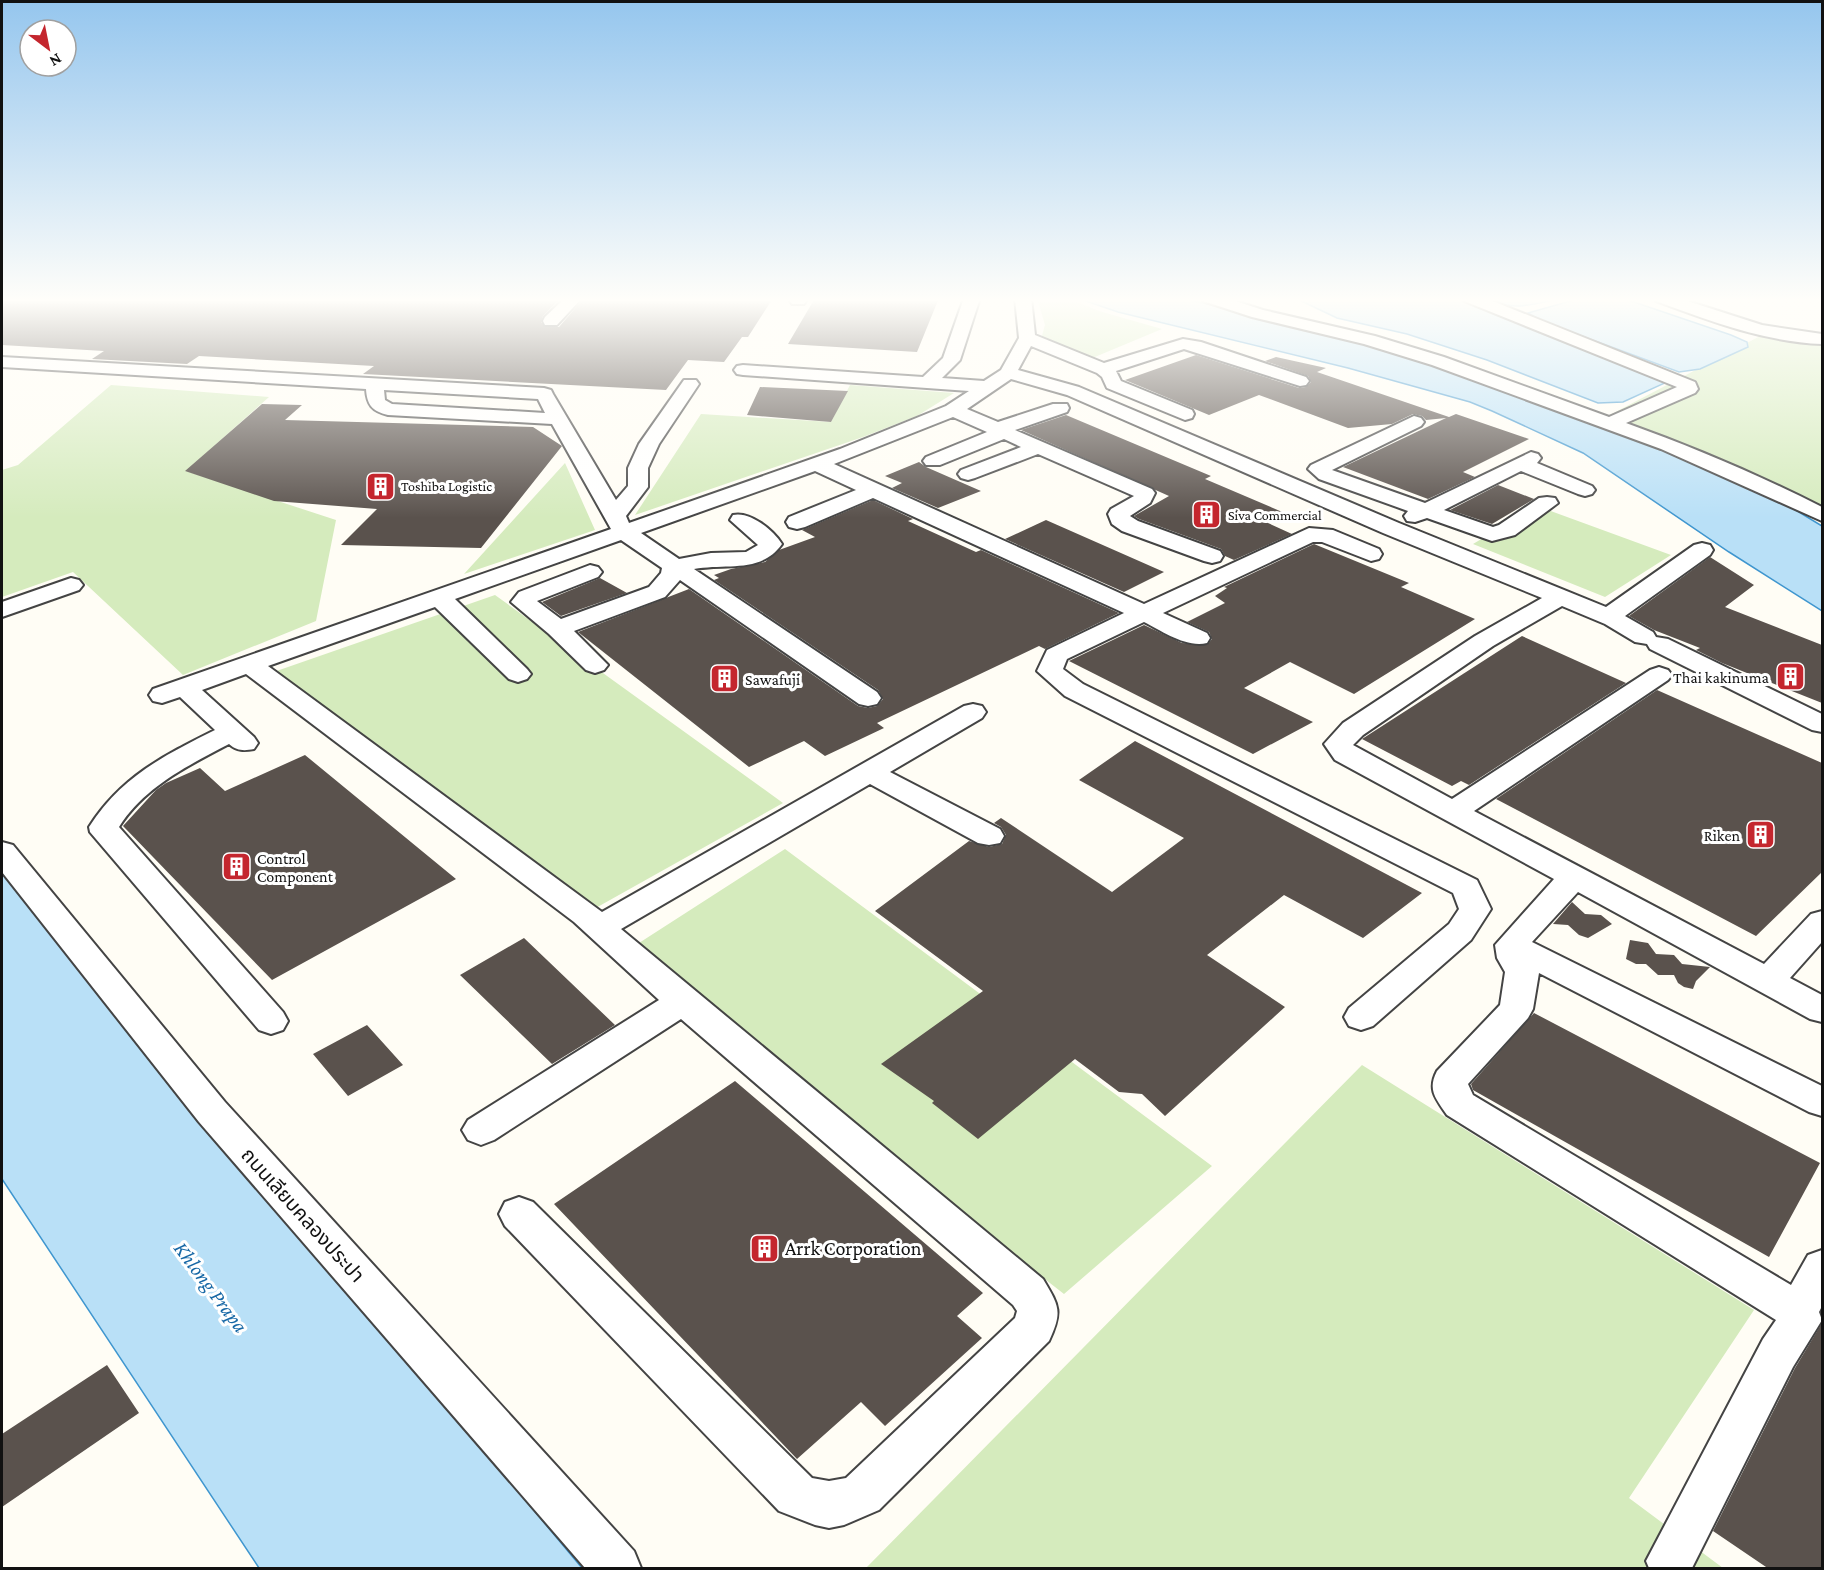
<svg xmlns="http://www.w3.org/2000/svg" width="1824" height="1570" font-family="'Crimson Pro','Noto Sans Thai',serif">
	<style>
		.green { fill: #d5ebbd }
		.water { fill: #b9e0f7; stroke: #3f96cf; stroke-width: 1.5 }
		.building { fill: #5a524d }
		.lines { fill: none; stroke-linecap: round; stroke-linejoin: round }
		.minor-casing { stroke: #444; stroke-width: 4 }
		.minor { fill: #fff; fill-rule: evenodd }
		.labels { text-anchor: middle; stroke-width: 6; stroke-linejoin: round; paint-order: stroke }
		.far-poi-label { font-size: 14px; fill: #111; stroke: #fff; text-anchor: start }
		.poi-label { font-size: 16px; fill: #111; stroke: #fff; text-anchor: end }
		.near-street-label { font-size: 20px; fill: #111; stroke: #fff }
		.near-poi-label { font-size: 20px; fill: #111; stroke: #fff; text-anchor: start }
		.near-water-label { font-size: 21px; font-style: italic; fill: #1768a6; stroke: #fff }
	</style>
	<rect width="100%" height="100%" fill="#fffdf5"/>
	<!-- green -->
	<path class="green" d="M1037,298H1068L1099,311L1162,329L1090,359L1041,339L1045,325Z
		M1764,334L1789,340L1822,342V516L1794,499L1606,417Z
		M111,385L269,397L186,471L336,520L316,621L183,675L73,572L2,597V470L18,465Z
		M850,385L954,393L917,416L863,437L635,515L701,414L831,422Z
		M565,463L595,530L464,574Z
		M1537,506L1671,555L1605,597L1473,544Z
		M495,595L783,803L585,914L265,675Z
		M785,849L1212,1166L1064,1294L625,952Z
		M1362,1065L1754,1310L1629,1498L1723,1568H866Z"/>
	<!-- water -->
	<path class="water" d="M1077,298H1181L1370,342L1662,448L1774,497L1822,526V611L1729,552L1583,453L1492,411L1470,402L1348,368L1118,312Z
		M1295,298H1461L1649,371L1667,382L1623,402L1598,403L1487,360L1407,334L1337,318Z
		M1480,298H1561C1525,307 1515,310 1480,298Z
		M1581,298H1623L1631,301L1731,335L1747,342L1748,347L1700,369L1679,372L1544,322L1528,313Z
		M2,873L582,1568H259L2,1179Z"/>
	<!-- building -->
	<path class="building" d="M2,298H561L543,316L541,322L545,327H559L584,298H773L748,337H742L724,362L688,360L666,390L363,374L374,366L199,356L187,364L92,359L104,351L2,345Z
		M815,298H939L917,352L788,344Z
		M1196,355L1299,388L1306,387L1311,382L1308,376L1265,361L1276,357L1326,368L1317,372L1449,417L1456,414L1529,439L1463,472L1475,477L1428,499L1343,467L1446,418L1426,420L1422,416L1413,414L1392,424L1348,428L1259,395L1209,415L1125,380Z
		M760,387L848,391L831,422L747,415Z
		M262,404L302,405L285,420L533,427L562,446L481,548L341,545L377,509L274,501L185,471Z
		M1066,415L1211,476L1205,479L1287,514L1268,523L1292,534L1234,560L1225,556L1221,549L1139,519L1134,516L1169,496L1021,430Z
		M919,462L926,467L981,491L938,508L892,488L902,483L885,476Z
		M1498,485L1534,499L1492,524L1450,510Z
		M873,500L913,519L908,521L976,552L981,550L1119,613L1045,649L1039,646L877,723L884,728L825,756L804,741L749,767L578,632L689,589L858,706L868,708L877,706L883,699L878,690L714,580L719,578L714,575L731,569L765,562L779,550L815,537L802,530Z
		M1046,520L1164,572L1124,592L1005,539Z
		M1314,544L1409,583L1401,587L1475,619L1354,694L1290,662L1244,688L1313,722L1253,754L1069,661L1144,625L1182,643L1207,645L1212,639L1209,632L1187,622L1225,603L1215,596L1227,588L1224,587Z
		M1710,557L1754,585L1725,607L1822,645V703L1722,663L1696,650L1700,648L1654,630L1629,616Z
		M600,578L627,593L561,616L542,602Z
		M1522,636L1626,683L1469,785L1461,781L1452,786L1362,739Z
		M1657,690L1822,763V872L1756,936L1496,799Z
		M1135,741L1422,893L1363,938L1284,895L1207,955L1285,1007L1165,1116L1142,1094L1119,1092L1075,1059L978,1139L932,1103L934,1101L881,1064L983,991L875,911L969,841L989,847L1002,844L1006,835L1001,827L994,823L1001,818L1112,892L1184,838L1079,780Z
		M305,755L456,879L272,980L123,826L156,790L166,783L200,768L225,791Z
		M1572,902L1585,914L1601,915L1612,924L1588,938L1579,935L1568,925L1553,924Z
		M524,938L615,1025L552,1064L460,975Z
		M1630,940L1648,943L1656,954L1674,955L1682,964L1710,967L1696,981L1693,989L1684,987L1678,983L1674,975H1658L1646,964H1636L1626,959Z
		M1534,1013L1820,1163L1769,1257L1473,1090L1471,1084Z
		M367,1025L403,1065L348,1096L313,1054Z
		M735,1081L983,1293L957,1316L982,1338L885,1426L861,1402L797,1459L554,1204Z
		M1822,1323V1569H1769L1713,1531L1795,1368Z
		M107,1365L139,1413L2,1507V1434Z"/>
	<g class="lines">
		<defs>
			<path id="minor" d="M565,298H582L557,325H545L543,321L545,317Z
				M792,298H808L804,304H792L790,301Z
				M964,298H980L960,360L942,378L984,381L1001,370L1019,338L1015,298H1031L1035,335L1104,363L1183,339L1201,342L1306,377L1309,381L1306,385L1300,386L1184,349L1116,371L1121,381L1192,410L1194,414L1192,418L1185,420L1107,388L1102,377L1097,373L1031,346L1018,370L1079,387L1399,523L1606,607L1694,545L1702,543L1710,545L1713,550L1710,555L1625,616L1653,632L1656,637L1668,639L1822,714V732L1812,730L1650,649L1647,644L1635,642L1605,624L1562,606L1493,646L1363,735L1353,745L1452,799L1650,670L1659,667L1668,670L1672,675L1668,680L1474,811L1764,964L1811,914L1822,911V942L1790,978L1822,995V1022L1810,1019L1578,892L1532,942L1822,1086V1116L1809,1112L1539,973L1533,1009L1528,1018L1468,1084L1473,1095L1791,1285L1808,1255L1822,1250V1306L1819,1312L1822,1320L1793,1367L1692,1568H1649L1646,1561L1763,1339L1776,1320L1447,1115C1436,1099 1427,1090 1437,1071L1500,1005L1505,972L1497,958L1495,945L1554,879L1335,760L1324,744L1343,723L1475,636L1542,598L1383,533L1067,395L1011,379L967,409L998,422L1053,404H1067L1069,408L1067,412L1015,430L1152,489L1155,493L1150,503L1130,516L1138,521L1220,551L1223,556L1220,561L1212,563L1204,561L1122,531L1112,524L1108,514L1111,509L1134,496L1038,454L975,478L968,480L961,478L958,474L961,470L1021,447L1004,439L940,465H926L923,461L926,457L987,432L953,417L834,464L1144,604L1309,528L1333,530L1379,549L1382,554L1379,559L1371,561L1322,542H1313L1163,613L1207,633L1210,638L1207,643C1186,648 1162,631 1144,622L1067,659L1063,669L1083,684L1477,880L1491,909L1471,940L1373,1026L1361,1030L1349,1026L1344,1017L1349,1008L1449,924L1459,909L1453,893L1065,696L1037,671L1047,650L1124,613L873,498L805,527L797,529L789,527L786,522L789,517L856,490L815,471L641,533L679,559L711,553L746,552L758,545L730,520L733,515C750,511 773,530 782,544C761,574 726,563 694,569L877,692L881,698L877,704L868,706L859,704L680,580L665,597L574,631L608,665L604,670L595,673L586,670L549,634L511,602L519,592L590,565L598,567L602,572L598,577L537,601L561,619L649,587L661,573L662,568L621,540L455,599L527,669L531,674L527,679L518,682L509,679L435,607L268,666L602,912L964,706L973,704L982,706L986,712L982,718L890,772L1000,829L1004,836L1000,843L989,845L978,843L870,784L621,929L1043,1279C1059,1306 1063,1311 1049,1341L879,1510L844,1525L829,1528L815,1525L779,1511L505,1226L499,1214L505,1202L519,1197L533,1202L812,1478L829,1481L846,1478L1015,1318L1017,1311L1013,1305L681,1019L494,1140L481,1145L468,1140L462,1130L468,1120L659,1000L574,922L246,674L202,690L254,737L258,743L254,749C244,751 237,751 229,744C189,765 144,787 119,827L283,1012L288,1021L283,1030L271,1034L259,1030L90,832L89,827C121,777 163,756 215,730L180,697L162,703L153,701L149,695L153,689L611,529L552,424L388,415C372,411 367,405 366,389L2,367V357L544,388L551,390L553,394L616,500L628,486V468L639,444L684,380H696L699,384L659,444L648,468V487L626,516L629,523L840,449L946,406L969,391L743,375L737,374L734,370L737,366L743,365L923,377L943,358ZM384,390L538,399L545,413L392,404L385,400Z
				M1201,298H1226L1263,310L1375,336L1444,357L1609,417L1677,387L1464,301L1462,298H1485L1695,382L1698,389L1695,393L1626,423C1693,447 1759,475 1822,507V521L1661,449L1432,365L1364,344L1252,317L1203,301Z
				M1654,298H1678L1762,325L1822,334V344C1765,342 1710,321 1656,301Z
				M1414,416L1421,418L1424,422L1421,426L1332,470L1425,503L1531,452L1538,454L1541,458L1537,463L1592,486L1595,490L1592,494L1585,496L1578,494L1521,471L1444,510L1493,527L1499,525L1539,498L1547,497L1555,498L1558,503L1515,535L1492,541L1427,518L1415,522L1407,521L1404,516L1408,511L1319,479L1308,469L1311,465Z
				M71,578L79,580L83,585L79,590L2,617V602Z
				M2,842L13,845L225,1102L634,1551L641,1568H585L199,1122L2,872Z"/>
		</defs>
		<!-- minor casing -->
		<use href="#minor" class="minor-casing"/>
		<!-- minor -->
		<use href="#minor" class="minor"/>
	</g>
	<!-- sky -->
	<linearGradient id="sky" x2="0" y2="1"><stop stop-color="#95c6ee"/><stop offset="0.58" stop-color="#fffefa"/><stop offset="1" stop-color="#fffefa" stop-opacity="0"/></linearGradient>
	<rect width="1824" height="518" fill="url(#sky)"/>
	<!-- icons -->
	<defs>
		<symbol id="building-square" viewBox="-11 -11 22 22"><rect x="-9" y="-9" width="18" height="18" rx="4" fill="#c4262e" stroke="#fff"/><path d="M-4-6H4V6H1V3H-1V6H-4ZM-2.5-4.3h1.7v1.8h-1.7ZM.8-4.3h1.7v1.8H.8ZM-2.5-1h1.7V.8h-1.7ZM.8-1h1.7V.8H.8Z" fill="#fff"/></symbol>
	</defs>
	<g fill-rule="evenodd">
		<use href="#building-square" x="364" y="470" width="33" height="33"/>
		<use href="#building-square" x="1190" y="498" width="33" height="33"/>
		<use href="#building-square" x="1774" y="660" width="33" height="33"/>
		<use href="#building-square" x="708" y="662" width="33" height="33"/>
		<use href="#building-square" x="1744" y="818" width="33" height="33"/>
		<use href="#building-square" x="220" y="850" width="33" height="33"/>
		<use href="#building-square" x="748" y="1232" width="33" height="33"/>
	</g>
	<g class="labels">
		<!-- far-poi labels -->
		<g class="far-poi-label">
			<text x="401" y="491">Toshiba Logistic</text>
			<text x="1228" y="520">Siva Commercial</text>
		</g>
		<!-- poi labels -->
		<g class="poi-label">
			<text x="1769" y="683">Thai kakinuma</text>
			<text x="745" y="685" text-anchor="start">Sawafuji</text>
			<text x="1740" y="841">Riken</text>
			<text x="257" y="864" text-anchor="start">Control<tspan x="257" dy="18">Component</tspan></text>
		</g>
		<!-- near-street labels -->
		<g class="near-street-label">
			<text transform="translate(303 1215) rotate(48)" y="7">ถนนเลียบคลองประปา</text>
		</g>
		<!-- near-poi labels -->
		<g class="near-poi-label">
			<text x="785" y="1255">Arrk Corporation</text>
		</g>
		<!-- near-water labels -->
		<g class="near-water-label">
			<text transform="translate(211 1287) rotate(53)" y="7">Khlong Prapa</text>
		</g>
	</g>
	<!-- border -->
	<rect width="1824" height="1570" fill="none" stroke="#111111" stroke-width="6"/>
	<!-- north arrow -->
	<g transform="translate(48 48) rotate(148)"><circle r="28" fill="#ffffff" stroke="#a0a0a0" stroke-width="1.5"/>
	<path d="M0-4.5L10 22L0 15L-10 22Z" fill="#c4262e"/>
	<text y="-9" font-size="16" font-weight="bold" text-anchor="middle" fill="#111111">N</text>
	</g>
</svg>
